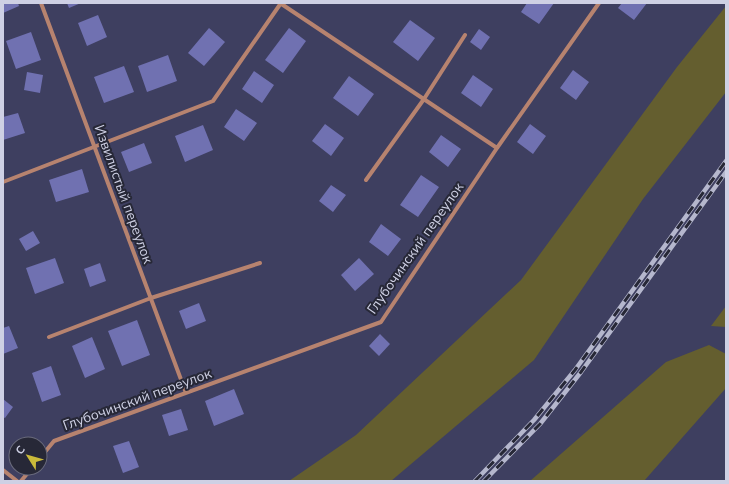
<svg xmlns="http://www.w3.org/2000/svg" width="729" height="484" font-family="'Nunito Sans',sans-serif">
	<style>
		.green { fill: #645e2f }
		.building { fill: #7071b1 }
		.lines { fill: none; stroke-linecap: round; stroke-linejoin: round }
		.minor { stroke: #b7836f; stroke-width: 4 }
		.rail-casing { stroke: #b5b7cd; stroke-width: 4.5 }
		.rail { stroke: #272837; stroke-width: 3; stroke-dasharray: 9; stroke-linecap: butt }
		.labels { text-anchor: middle; stroke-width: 4; stroke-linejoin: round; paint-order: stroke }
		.street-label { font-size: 14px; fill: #ced0e4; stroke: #272837 }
	</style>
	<rect width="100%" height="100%" fill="#3e3f60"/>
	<!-- green -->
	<path class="green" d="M726,6V92L643,199L534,360L391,481H289L356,435L521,280L677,67Z
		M726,306V327L711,326Z
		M709,345L726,354V388L644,481H530L666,362Z"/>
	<!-- building -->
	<path class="building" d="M3,3H18L19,6L3,13Z
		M67,3H81L69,8Z
		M527,3H554L539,24L521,12Z
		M622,3H647L634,20L618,8Z
		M98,15L107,37L87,46L78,23Z
		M410,20L435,38L418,61L393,42Z
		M209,28L225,42L204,66L188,53Z
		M289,28L306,41L283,73L265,60Z
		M479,29L490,37L481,50L470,42Z
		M31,32L41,60L16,69L6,41Z
		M168,55L177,81L147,92L138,66Z
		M124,66L134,92L104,103L94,77Z
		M573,70L589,82L576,100L560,88Z
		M254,71L274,85L262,103L242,89Z
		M27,72L43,75L40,93L24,90Z
		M473,75L493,89L481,107L461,93Z
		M349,76L374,94L358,116L333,98Z
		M236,109L257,123L244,141L224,127Z
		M18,113L25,133L3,140V117Z
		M325,124L344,138L331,156L312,141Z
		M530,124L546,136L533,154L517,142Z
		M203,125L213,150L185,162L175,136Z
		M441,135L461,149L448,167L429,152Z
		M144,143L152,163L129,172L121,152Z
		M82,169L89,192L56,202L49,180Z
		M421,175L439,187L418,217L400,205Z
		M331,185L346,195L333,212L319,201Z
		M381,224L401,239L388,256L369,242Z
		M33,231L40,243L26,251L19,239Z
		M55,258L64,283L35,294L26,268Z
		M359,258L374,274L355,291L341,275Z
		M100,263L106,281L90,287L84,269Z
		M199,303L206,321L186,329L179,311Z
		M137,320L150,355L122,366L108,331Z
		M9,326L18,348L3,354V328Z
		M380,334L390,344L379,356L369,346Z
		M92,337L105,369L85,378L72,346Z
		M51,366L61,395L42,402L32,373Z
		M234,389L244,414L214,426L205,401Z
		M3,399L13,407L5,418L3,417Z
		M181,409L188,430L169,436L162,415Z
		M129,441L139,467L123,473L113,446Z"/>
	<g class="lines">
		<!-- minor -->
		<path class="minor" d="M41,3L186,393
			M280,3L497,148
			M366,180L424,99L465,35
			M3,182L213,101L281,3
			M49,337L151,298L260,263
			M40,458L54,441L381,322L497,148L599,3
			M3,470L17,481
			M21,481L32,468"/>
		<defs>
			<path id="rail" d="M475,481L534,420L575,370L726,161
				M484,481L540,424L581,372L726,172"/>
		</defs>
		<!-- rail casing -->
		<use href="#rail" class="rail-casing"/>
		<!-- rail -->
		<use href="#rail" class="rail"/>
	</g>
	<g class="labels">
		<!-- street labels -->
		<g class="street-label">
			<text transform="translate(124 194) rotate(70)" y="5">Извилистый переулок</text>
			<text transform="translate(415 248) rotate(-55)" y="5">Глубочинский переулок</text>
			<text transform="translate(137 399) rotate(-20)" y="5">Глубочинский переулок</text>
		</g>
	</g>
	<!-- border -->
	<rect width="729" height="484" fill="none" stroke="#ced0e4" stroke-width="8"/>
	<!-- north arrow -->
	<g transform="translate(28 456) rotate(307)"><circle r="19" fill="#272837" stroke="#6a6b7c"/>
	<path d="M0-3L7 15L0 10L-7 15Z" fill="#caba3a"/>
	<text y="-6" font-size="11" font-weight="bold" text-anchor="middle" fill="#ced0e4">С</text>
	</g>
</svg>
